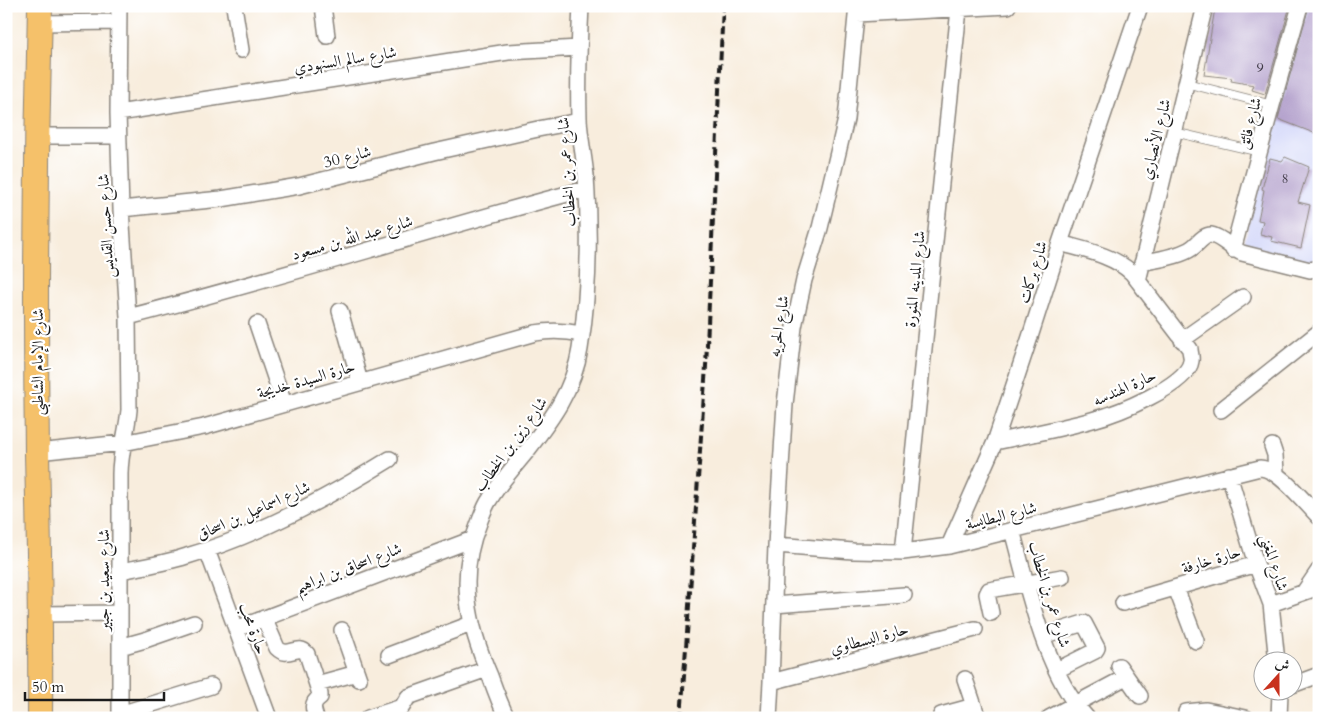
<svg xmlns="http://www.w3.org/2000/svg" width="1325" height="724" font-family="Cardo,Amiri,serif">
	<style>
		.built { fill: #d4d8f9 }
		.building { fill: #b09dca }
		.lines { fill: none; stroke-linecap: round; stroke-linejoin: round }
		.service-casing { stroke: #8a847c; stroke-width: 10 }
		.minor-casing { stroke: #8a847c; stroke-width: 18 }
		.primary-casing { stroke: #8a847c; stroke-width: 26 }
		.service { stroke: #fff; stroke-width: 8 }
		.minor { stroke: #fff; stroke-width: 15 }
		.primary { stroke: #f5c16b; stroke-width: 24 }
		.rail { stroke: #1c1c1c; stroke-width: 4; stroke-dasharray: 8 4; stroke-linecap: butt }
		.labels { text-anchor: middle; stroke-width: 4.5; stroke-linejoin: round; paint-order: stroke }
		.number-label { font-size: 14px; fill: #413c48 }
		.street-label { font-size: 16px; fill: #1c1c1c; stroke: #fff }
	</style>
	<rect width="100%" height="100%" fill="#fff"/>
	<filter id="ink" filterUnits="userSpaceOnUse"><feTurbulence type="fractalNoise" baseFrequency=".02" numOctaves="2"/><feDisplacementMap in="SourceGraphic" scale="10" xChannelSelector="R" yChannelSelector="G"/><feConvolveMatrix kernelMatrix="1 2 1 2 8 2 1 2 1" color-interpolation-filters="sRGB"/></filter>
	<filter id="wash" filterUnits="userSpaceOnUse"><feTurbulence type="fractalNoise" baseFrequency=".0096" numOctaves="4" result="noise"/><feDisplacementMap in="SourceGraphic" scale="20" xChannelSelector="R" yChannelSelector="G"/><feGaussianBlur stdDeviation="1.12" result="paint"/><feColorMatrix in="noise" values="0 0 0 0 0 0 0 0 0 0 0 0 0 0 0 0 0 1.4 0 .05"/><feComposite in="paint" operator="in"/></filter>
	<g filter="url(#wash)">
		<rect width="100%" height="100%" fill="#f8eddd"/>
		<!-- built -->
		<path class="built" d="M1303,6H1319V271L1305,261L1293,257L1243,246Z"/>
		<g id="blocks">
			<!-- building -->
			<path class="building" d="M1219,6H1290L1265,94L1252,90L1254,85L1231,81L1232,78L1204,75L1214,14Z
				M1309,6H1319V135L1278,119Z
				M1285,157L1309,167L1298,202L1310,205L1301,248L1271,241L1272,237L1260,234L1263,221L1258,220L1264,190L1262,189L1270,158L1282,161Z"/>
		</g>
	</g>
	<g filter="url(#ink)">
		<use href="#blocks" fill-opacity="0" stroke="#8a847c" stroke-width="1"/>
		<g class="lines">
			<defs>
				<path id="service" d="M1186,83L1272,105
					M1174,132L1260,152"/>
				<path id="minor" d="M119,6L118,113L121,209L128,317L129,410C127,432 120,452 120,474V718
					M234,6L241,50
					M323,6L327,36
					M857,14L1008,6
					M39,23L118,22
					M118,113L470,58L508,52L579,48
					M36,136H118
					M121,209L221,199L299,186L434,152L538,129L579,121
					M1233,250L1272,105L1300,6
					M1142,263C1158,259 1179,257 1192,248C1198,244 1203,235 1211,235C1220,236 1232,249 1242,253L1310,270L1319,268
					M1138,281L1205,6
					M340,311L360,382
					M128,317C282,278 433,229 586,189
					M257,324L284,404
					M1182,340L1243,297
					M1221,410L1319,332
					M995,442C1027,435 1060,429 1092,420C1115,414 1188,386 1191,361C1192,357 1190,353 1190,349L1132,273C1113,255 1084,250 1060,243
					M1272,446L1275,455L1276,473
					M37,452L123,443L204,427L535,333C552,330 566,331 582,334
					M1229,475L1256,564L1271,604L1277,662
					M1012,530C1028,589 1045,673 1087,718
					M776,545L853,551L903,552L949,546L1260,468C1278,468 1306,504 1319,517
					M949,546L995,442L1030,337L1060,243L1140,6
					M207,550L269,718
					M903,552L959,9
					M120,571C142,567 166,563 187,556C259,535 327,498 390,459
					M1176,588L1196,641
					M1304,592L1319,570
					M1123,603L1256,564
					M1271,604L1319,587
					M774,605L904,595
					M991,613L987,594L989,590L1062,577
					M41,614L120,613
					M264,618L277,648C289,660 298,642 307,654L320,694V697C311,703 313,709 316,718
					M236,629L473,539
					M342,630L359,679
					M1042,636L1084,623L1097,648L1095,651L1057,670
					M120,647L145,640L194,623
					M389,655L471,624
					M1119,666L1140,696
					M965,679L978,718
					M771,682L975,629
					M317,684L357,673
					M1292,685L1319,675
					M1186,712L1206,710L1246,718
					M120,714L211,686
					M941,715L974,706
					M368,718L402,707L408,697L487,669
					M507,718C500,704 495,690 490,676C468,625 457,576 479,523C482,515 485,506 490,499C500,482 514,467 527,451C551,420 574,389 580,349C589,293 590,232 586,176C584,157 580,138 579,119C578,82 579,44 581,6
					M769,718L771,682L776,545L785,404L794,327L804,280L820,228L846,119L857,6
					M1049,718L1126,677
					M1279,718L1280,692"/>
				<path id="primary" d="M40,6C36,155 35,304 37,453C39,541 41,629 40,718"/>
			</defs>
			<!-- service casing -->
			<use href="#service" class="service-casing"/>
			<!-- minor casing -->
			<use href="#minor" class="minor-casing"/>
			<!-- primary casing -->
			<use href="#primary" class="primary-casing"/>
			<!-- service -->
			<use href="#service" class="service"/>
			<!-- minor -->
			<use href="#minor" class="minor"/>
			<!-- primary -->
			<use href="#primary" class="primary"/>
			<!-- rail -->
			<path class="rail" d="M681,718L706,366L723,6"/>
		</g>
	</g>
	<g class="labels">
		<!-- number labels -->
		<g class="number-label">
			<text x="1260" y="72">9</text>
			<text x="1285" y="183">8</text>
		</g>
		<!-- street labels -->
		<g class="street-label">
			<text transform="translate(345 59) rotate(-9)" y="6">شارع سالم السنهودي</text>
			<text transform="translate(1249 123) rotate(-75)" y="6">شارع فائق</text>
			<text transform="translate(1155 139) rotate(-76)" y="6">شارع الأنصاري</text>
			<text transform="translate(347 156) rotate(-14)" y="6">شارع 30</text>
			<text transform="translate(566 172) rotate(-94)" y="6">شارع عمر بن الخطاب</text>
			<text transform="translate(105 226) rotate(-93)" y="6">شارع حسن القديس</text>
			<text transform="translate(352 237) rotate(-16)" y="6">شارع عبد الله بن مسعود</text>
			<text transform="translate(1032 272) rotate(-73)" y="6">شارع بركات</text>
			<text transform="translate(914 279) rotate(-84)" y="6">شارع المدينه المنورة</text>
			<text transform="translate(778 326) rotate(-81)" y="6">شارع الحريه</text>
			<text transform="translate(37 362) rotate(-90)" y="6">شارع الإمام الشاطبى</text>
			<text transform="translate(306 379) rotate(-16)" y="6">حارة السيدة خديجة</text>
			<text transform="translate(1124 387) rotate(-24)" y="6">حارة الهندسه</text>
			<text transform="translate(510 444) rotate(-54)" y="6">شارع زين بن الخطاب</text>
			<text transform="translate(253 510) rotate(-24)" y="6">شارع اسماعيل بن اسحاق</text>
			<text transform="translate(1001 515) rotate(-14)" y="6">شارع البطايسة</text>
			<text transform="translate(1211 559) rotate(-17)" y="6">حارة خارفة</text>
			<text transform="translate(1275 562) rotate(72)" y="6">شارع المغني</text>
			<text transform="translate(348 567) rotate(-21)" y="6">شارع اسحاق بن ابراهيم</text>
			<text transform="translate(103 580) rotate(-90)" y="6">شارع سعيد بن جبير</text>
			<text transform="translate(1050 594) rotate(73)" y="6">شارع عمر بن الخطاب</text>
			<text transform="translate(254 628) rotate(70)" y="6">حارة محب</text>
			<text transform="translate(869 638) rotate(-15)" y="6">حارة البسطاوي</text>
		</g>
	</g>
	<!-- margin -->
	<rect width="1325" height="724" fill="none" stroke="#fff" stroke-width="25"/>
	<!-- north arrow -->
	<g transform="translate(1278 676) rotate(21)"><circle r="24" fill="#ffffff" stroke="#a4a4a4"/>
	<path d="M0-4L9 19L0 12L-9 19Z" fill="#c8321e"/>
	<text y="-8" font-size="14" font-weight="bold" text-anchor="middle" fill="#1c1c1c">ش</text>
	</g>
	<!-- scale -->
	<path d="M25 692v8h139v-8" fill="none" stroke="#1c1c1c" stroke-width="2.5"/>
	<text x="32" y="692" font-size="15" fill="#1c1c1c" stroke="#ffffff" stroke-width="4" paint-order="stroke">50 m</text>
</svg>
